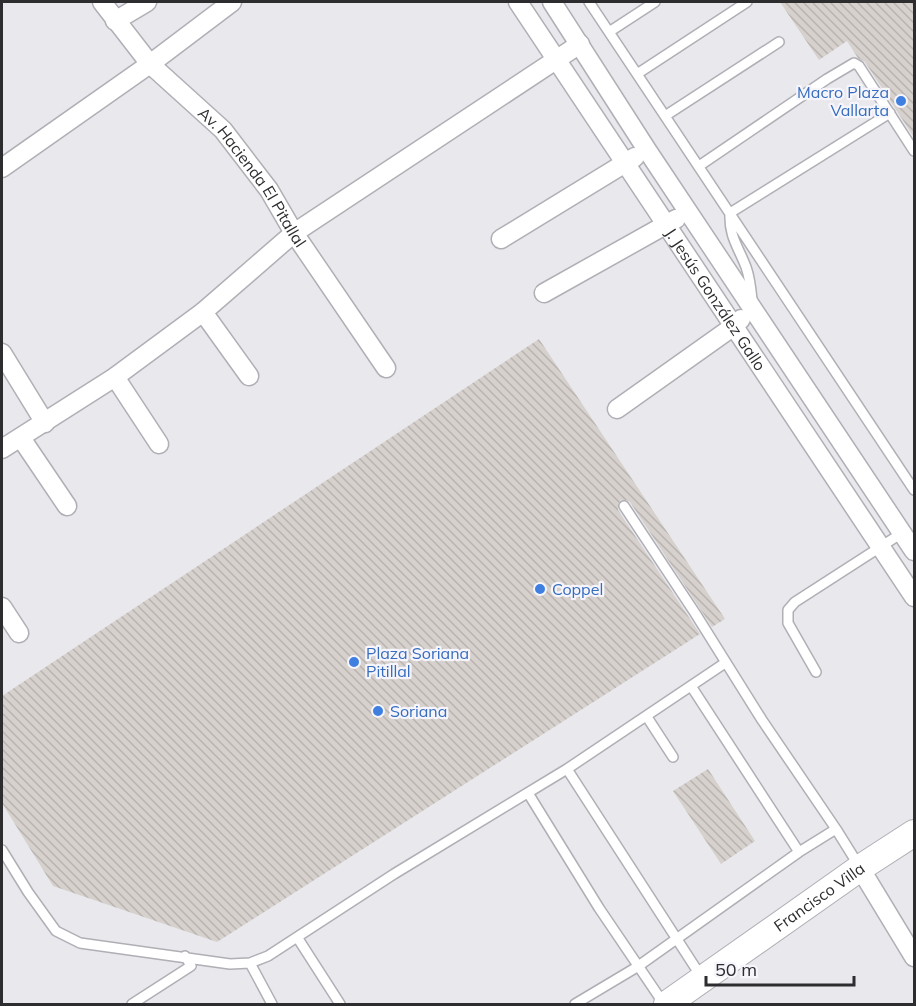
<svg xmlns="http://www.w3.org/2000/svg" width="916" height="1006" font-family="Mulish,sans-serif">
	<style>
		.building { fill: url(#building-back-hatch) }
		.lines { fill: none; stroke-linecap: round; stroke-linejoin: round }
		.lane-casing { stroke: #afafb5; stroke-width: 12 }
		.street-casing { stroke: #afafb5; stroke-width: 21 }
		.secondary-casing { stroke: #afafb5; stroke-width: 28 }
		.lane { stroke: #fff; stroke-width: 9 }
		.street { stroke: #fff; stroke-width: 18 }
		.secondary { stroke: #fff; stroke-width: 26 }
		.shop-dot { fill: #3f7fe0; stroke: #f5f5fb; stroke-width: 2 }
		.labels { text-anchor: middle; stroke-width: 4.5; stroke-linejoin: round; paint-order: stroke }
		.shop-label { font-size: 16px; fill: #366cbe; stroke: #f5f5fb; text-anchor: start }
		.street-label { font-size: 16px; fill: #2d2d30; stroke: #f5f5fb }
	</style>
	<defs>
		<pattern id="building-back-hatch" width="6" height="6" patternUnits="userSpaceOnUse" patternTransform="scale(1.5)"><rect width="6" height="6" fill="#d7d1ce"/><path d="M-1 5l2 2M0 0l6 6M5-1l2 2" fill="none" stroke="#b9b4b1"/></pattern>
	</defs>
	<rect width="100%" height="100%" fill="#e8e8ed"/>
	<!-- building -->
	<path class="building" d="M780,2H915V139L865,62L858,58L847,41L819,60Z
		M539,339L725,619L712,627L630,502L626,500H621L618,504V510L700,634L217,942L53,886L2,803V696Z
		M708,769L755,841L721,864L673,791Z"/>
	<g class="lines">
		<defs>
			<path id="lane" d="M589,2L914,490
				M609,32L655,2
				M637,74L747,2
				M665,116L779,42
				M699,166L827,79L854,63L859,66L914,151
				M752,300C751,289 750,278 746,267C738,246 729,237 730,213L890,113
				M624,506L695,613L762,720L836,829L859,866
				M816,672L788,623V610L795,602L902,533
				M647,717L673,757
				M567,769L702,978
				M528,793L599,908L664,1004
				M2,850L28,892L56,931L80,943L230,964L250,963L268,956L394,874L567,769L725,663
				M799,852L836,829
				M297,937L340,1004
				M250,963L272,1004
				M132,1004L191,966L185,956
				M575,1004L637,967L799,852L691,686"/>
			<g id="street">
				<path id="s1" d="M102,2L150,64L223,130L269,190L294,233L386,368"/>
				<path id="s2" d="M518,2L914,597"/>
				<path d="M552,2L647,150L914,551"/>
				<path d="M115,21L147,2"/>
				<path d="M2,168L150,64L232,2"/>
				<path d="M501,239L635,157"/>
				<path d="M544,293L676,219"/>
				<path d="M203,312L249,376"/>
				<path d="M2,353L45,423"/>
				<path d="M115,377L159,444"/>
				<path d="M617,409L734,326L741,319"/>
				<path d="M21,438L67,506"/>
				<path d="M2,449L115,377L203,312L294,233L580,44"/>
				<path d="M2,607L19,633"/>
				<path d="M860,868L914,957"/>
			</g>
			<g id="secondary">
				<path id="s3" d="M667,1004L860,868L914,833"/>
			</g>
		</defs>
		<!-- lane casing -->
		<use href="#lane" class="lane-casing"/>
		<!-- street casing -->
		<use href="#street" class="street-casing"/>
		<!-- secondary casing -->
		<use href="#secondary" class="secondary-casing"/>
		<!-- lane -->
		<use href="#lane" class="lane"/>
		<!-- street -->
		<use href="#street" class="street"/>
		<!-- secondary -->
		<use href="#secondary" class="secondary"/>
	</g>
	<!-- markers -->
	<g class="shop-dot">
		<circle cx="901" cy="101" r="6"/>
		<circle cx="540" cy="589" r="6"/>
		<circle cx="354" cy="662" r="6"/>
		<circle cx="378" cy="711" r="6"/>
	</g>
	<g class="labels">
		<!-- shop labels -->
		<g class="shop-label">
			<text x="889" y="98" text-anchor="end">Macro Plaza<tspan x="889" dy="18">Vallarta</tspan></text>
			<text x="552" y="595">Coppel</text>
			<text x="366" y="659">Plaza Soriana<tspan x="366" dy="18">Pitillal</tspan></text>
			<text x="390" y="717">Soriana</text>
		</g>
		<!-- street labels -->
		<g class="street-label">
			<text dy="6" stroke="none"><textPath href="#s1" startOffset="232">Av. Hacienda El Pitallal</textPath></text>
			<text dy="6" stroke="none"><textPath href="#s2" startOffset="357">J. Jesús González Gallo</textPath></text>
			<text dy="6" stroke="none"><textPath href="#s3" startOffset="186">Francisco Villa</textPath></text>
		</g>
	</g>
	<!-- border -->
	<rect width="916" height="1006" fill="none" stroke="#2d2d30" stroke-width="6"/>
	<!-- scale -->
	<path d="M706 976v9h148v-9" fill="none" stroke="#2d2d30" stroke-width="3"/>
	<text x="715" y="976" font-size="18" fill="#2d2d30" stroke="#f5f5fb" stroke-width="4.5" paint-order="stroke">50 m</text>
</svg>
